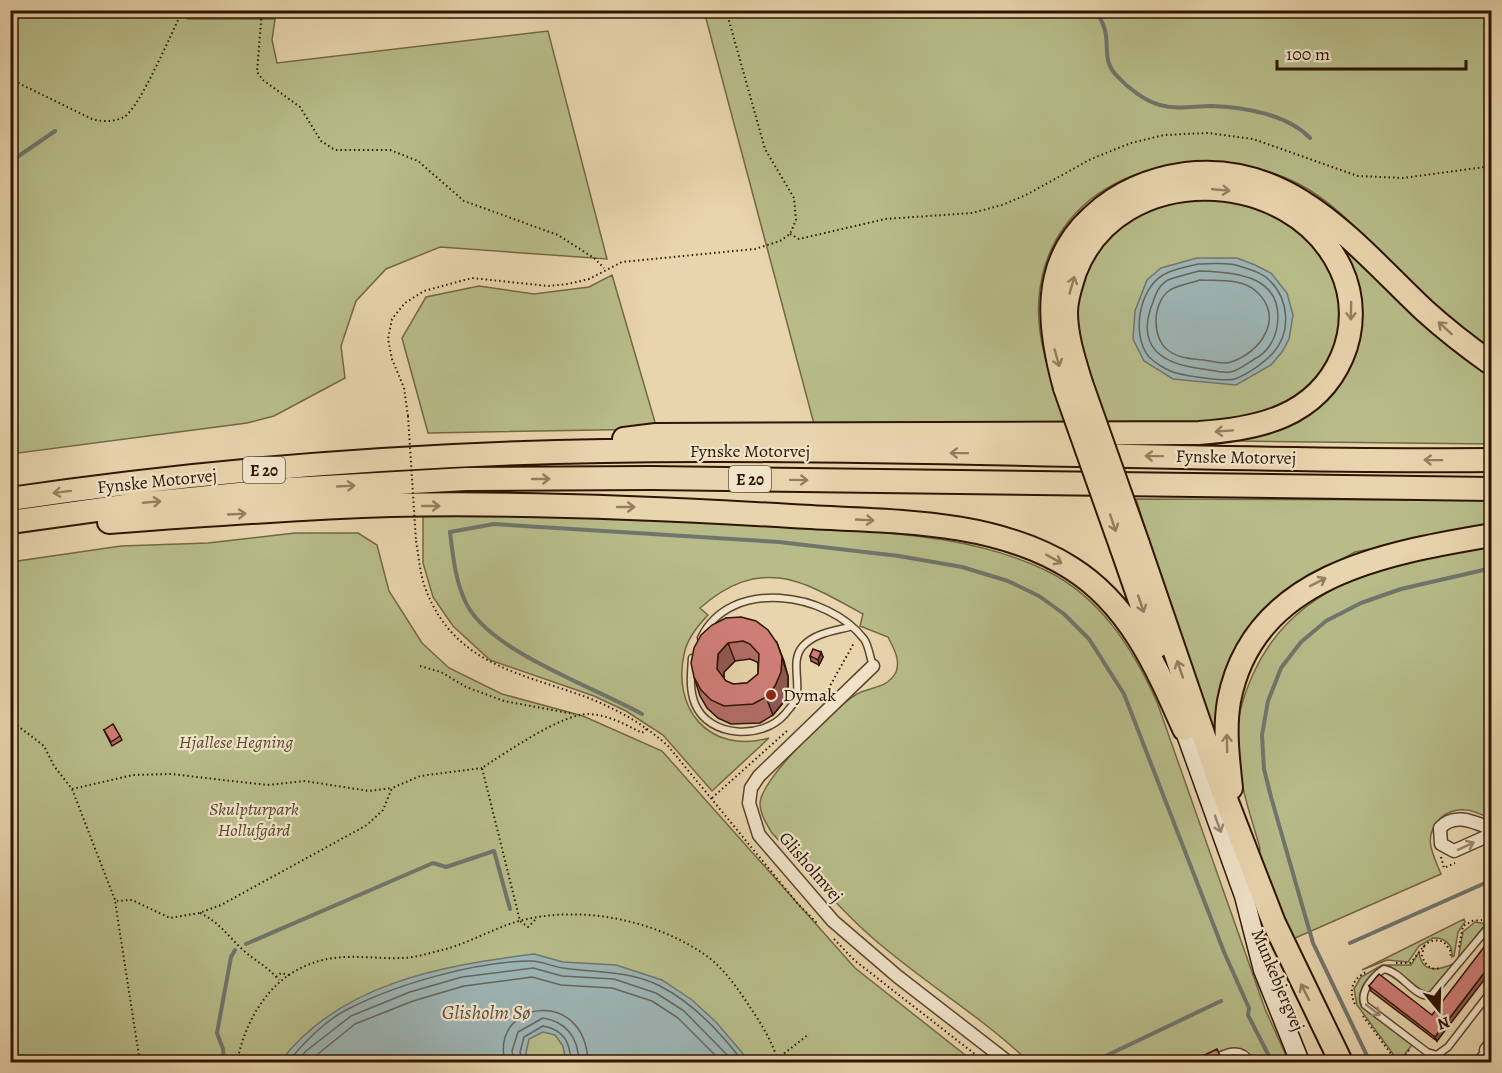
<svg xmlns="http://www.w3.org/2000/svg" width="1502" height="1073" font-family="Alegreya,serif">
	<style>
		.green { fill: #b7bc89; stroke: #726844; stroke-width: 1.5 }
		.water { fill: #9db5b6; stroke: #71756d; stroke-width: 1.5 }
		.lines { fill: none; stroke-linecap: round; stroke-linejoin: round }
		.shore { stroke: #66655b; stroke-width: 1.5 }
		.stream { stroke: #71756d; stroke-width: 4 }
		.lane-casing { stroke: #5c452b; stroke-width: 9 }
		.street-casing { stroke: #5c452b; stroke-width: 15 }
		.secondary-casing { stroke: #2e1500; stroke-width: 21 }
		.highway-casing { stroke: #2e1500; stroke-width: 26 }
		.path { stroke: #2e1500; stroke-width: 2; stroke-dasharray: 1.5 3; stroke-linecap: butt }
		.lane { stroke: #f0e3ca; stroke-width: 6 }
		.street { stroke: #f0e3ca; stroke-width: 12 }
		.secondary { stroke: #f0e3ca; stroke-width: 18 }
		.highway { stroke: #e8d4ad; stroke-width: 22 }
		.highway-bridge-casing { stroke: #2e1500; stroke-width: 26; stroke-linecap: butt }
		.path-bridge { stroke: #2e1500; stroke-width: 2; stroke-dasharray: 1.5 3; stroke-linecap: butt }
		.highway-bridge { stroke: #e8d4ad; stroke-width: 22 }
		.wall { fill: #b16c66; stroke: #2e1500; stroke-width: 1.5; fill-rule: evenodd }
		.shaded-wall { fill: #905853; stroke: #2e1500; stroke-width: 1.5 }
		.building { fill: #ce7e77; stroke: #2e1500; stroke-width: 1.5; fill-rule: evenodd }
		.oneway { stroke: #947e5f }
		.oneway2 { stroke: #99866f }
		.poi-dot { fill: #8f2418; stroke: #f0e3ca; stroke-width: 2 }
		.labels { text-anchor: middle; stroke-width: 4.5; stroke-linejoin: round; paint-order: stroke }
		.shield { fill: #f0e3ca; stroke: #68533d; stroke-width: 1.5 }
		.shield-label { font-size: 16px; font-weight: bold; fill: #2e1500 }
		.street-label { font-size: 18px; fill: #2e1500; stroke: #f0e3ca }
		.poi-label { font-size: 18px; fill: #2e1500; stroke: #f0e3ca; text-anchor: start }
		.park-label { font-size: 18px; font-style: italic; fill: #574729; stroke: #f0e3ca }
		.water-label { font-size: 20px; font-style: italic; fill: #554d40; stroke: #f0e3ca }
	</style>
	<rect width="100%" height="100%" fill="#e8d4ad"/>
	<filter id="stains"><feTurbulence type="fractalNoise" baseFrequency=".00333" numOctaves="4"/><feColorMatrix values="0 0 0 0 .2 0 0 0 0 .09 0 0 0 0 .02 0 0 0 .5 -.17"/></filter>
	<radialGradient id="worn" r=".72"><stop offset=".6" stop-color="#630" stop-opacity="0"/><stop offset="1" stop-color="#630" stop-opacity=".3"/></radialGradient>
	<!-- green -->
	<path class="green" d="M189,11L188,19H275L272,40L277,63L548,31L607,259L440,247L386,269L356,301L341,346L345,378L274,416L247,423L11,454V11Z
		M704,11H1491V352C1470,335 1448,319 1427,301C1384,263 1350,210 1297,183C1198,134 1050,172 1039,297C1035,342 1053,383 1068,424H814Z
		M1230,198L1283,216L1321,247L1342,302L1341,329L1329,366L1300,399L1246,422L1103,423L1076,346L1077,284L1111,228L1176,199Z
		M1342,238L1491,373V444L1237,441L1238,438L1343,371L1337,245Z
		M612,275L657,429L428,433L402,338L426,297L479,286L534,294L589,287Z
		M1136,499L1491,500V525L1355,552L1289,588L1248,627L1219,691L1216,749Z
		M491,515C599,517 706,520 814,527C891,533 974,536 1045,570C1100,596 1133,649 1157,702L1265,1009L1289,1062H1029C979,1014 919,980 867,933C833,902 803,867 772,833C767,825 760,814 760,803C762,778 836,706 857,694C872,686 887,689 896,672C901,660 893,647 888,637L860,626L863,614C802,580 761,555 700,608L708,615C699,625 689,636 685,650C670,708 709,755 769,738L712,791L663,735L626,711L594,696L490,660L453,626L433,597L423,563V516Z
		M295,533H358L377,545L389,591L422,643L449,668L502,694L583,716L662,751L855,968L974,1062H11V562L121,546L208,543Z
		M1491,547V818C1482,816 1475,810 1465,810C1456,809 1446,812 1440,819C1422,837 1433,854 1441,874L1293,939L1259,858L1260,848C1251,818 1241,787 1237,755C1234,727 1242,698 1254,672C1298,577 1398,562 1491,547Z
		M1464,919L1465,922L1458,932L1454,956L1452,957C1453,945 1445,937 1433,938L1419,946L1408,962L1387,960L1362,970Z
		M1475,922L1486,924L1458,959L1463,932Z
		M1419,952C1422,975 1440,970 1455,963L1431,992H1423L1387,966C1373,967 1352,994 1362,1007L1412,1045L1399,1062L1357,1005L1354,989L1361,977L1382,965H1411Z"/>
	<!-- water -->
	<path class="water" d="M1197,258H1237L1255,265L1271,273L1287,293L1293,315L1289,339L1282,352L1271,365L1236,385L1173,379L1144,361L1133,339L1135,311L1147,280L1161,268Z
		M534,954L563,962L616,965L662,980L692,1000L716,1022L750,1062H566L563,1046L555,1035L543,1032L529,1039L526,1053L528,1062H280C340,983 441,966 534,954Z"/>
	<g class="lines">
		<!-- shore -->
		<path class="shore" d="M1198,264C1211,264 1227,262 1239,266C1248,269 1261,272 1268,279C1289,298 1292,332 1273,353C1264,363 1248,374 1235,379C1226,382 1187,376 1176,373C1168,371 1155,363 1149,357C1131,335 1139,289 1163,275C1172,269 1187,267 1198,264Z
			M1199,271C1237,272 1285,276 1277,327C1275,339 1268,351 1258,357C1250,361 1239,371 1230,372C1221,373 1211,370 1203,369C1161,364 1135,347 1153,302C1156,293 1159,285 1168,280C1177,276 1189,274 1199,271Z
			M1200,280C1219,281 1243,278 1257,292C1285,318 1260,353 1231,362C1223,365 1211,361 1204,360C1191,359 1179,358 1169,351C1151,339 1152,302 1170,290C1178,285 1191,283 1200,280Z
			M288,1062C303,1043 326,1020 348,1009C397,984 477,961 532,961C542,961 553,967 563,968C596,973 629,970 660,986C693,1003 722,1034 743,1062
			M297,1062L306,1051L351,1016L410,992L462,977L533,968L562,976L614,979L656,993L684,1011L734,1062
			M308,1062L355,1024L413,1001L464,986L532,977L561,985L612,988L652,1001L678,1018L722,1062
			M505,1062C490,1001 585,986 588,1062
			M514,1062L512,1051L518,1032L543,1018C568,1022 578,1038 579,1062
			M522,1062L520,1052L524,1037L543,1026C564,1030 570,1042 571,1062"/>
		<!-- stream -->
		<path class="stream" d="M1094,10C1118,38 1096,56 1118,77C1128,88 1145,101 1160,105C1177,110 1194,106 1211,106C1243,107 1287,114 1310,138
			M10,162L55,131
			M642,714C594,687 489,651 466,603C455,580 453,556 450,532L494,524L779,542L899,556L962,567L1008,581L1039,596L1064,614L1089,639L1124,694L1224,952L1249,1008L1248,1015L1272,1062
			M1350,943L1492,880
			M246,944L433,863L446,867L494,851L510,909
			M148,1062V1061
			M224,1062L223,1049L217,1033L231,957L235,950
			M1093,1062L1221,1001
			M1370,1062L1313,943L1271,797L1264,769L1262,735L1268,701L1281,668L1301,642L1326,621L1361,603L1401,589L1492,568"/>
		<defs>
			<path id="lane" d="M701,638C730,577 828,592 864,639C869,646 870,658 873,666
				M692,658C691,674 689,689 695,704C709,738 763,740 785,714C788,710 794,704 796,699C801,682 790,660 803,646C815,633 834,631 849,627
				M1492,923L1431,996C1413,997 1402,972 1384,969C1373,976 1359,992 1365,1005L1427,1052L1437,1055L1448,1047L1492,990
				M1207,1062C1222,1054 1240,1043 1251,1062
				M1476,1062L1486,1050"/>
			<path id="street" d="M873,666L759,776L751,788L749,803L759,835L833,921L897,976L1008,1062
				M1492,829C1474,822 1454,812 1440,828L1441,844L1454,851L1492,834
				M1492,1043L1486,1050L1492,1054"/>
			<path id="secondary" d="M1184,729L1244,896L1263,970L1300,1062"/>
			<path id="highway" d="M1065,388C1048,327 1040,263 1093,216C1120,191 1150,179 1186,174C1291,161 1356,246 1424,310C1446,330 1468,347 1492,364
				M624,439L656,435L1199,433C1258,429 1316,417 1342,357C1354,329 1354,297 1341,269C1292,164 1118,159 1075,272C1071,285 1066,298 1066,312C1066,336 1074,360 1081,383
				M10,499C246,464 486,449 724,450C980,450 1236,462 1492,460
				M10,522L139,504L290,489L466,479L651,478L1492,489
				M109,522C202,515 297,508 391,505C524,502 658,508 791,516C883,522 990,517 1071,568C1130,605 1157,668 1184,729
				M1138,544L1222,789L1274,923L1341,1062
				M1122,549L1156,647
				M1231,788C1228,759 1224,730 1229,701C1253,575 1386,553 1492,535"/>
		</defs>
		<!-- lane casing -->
		<use href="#lane" class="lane-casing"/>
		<!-- street casing -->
		<use href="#street" class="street-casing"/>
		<!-- secondary casing -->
		<use href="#secondary" class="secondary-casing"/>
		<!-- highway casing -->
		<use href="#highway" class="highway-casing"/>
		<!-- path -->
		<path class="path" d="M262,10L257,72L263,80L300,107L321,141L335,150H390L418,161L464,201L558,235L594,258L604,268
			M10,79L92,119C102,122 114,122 124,117C140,108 172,31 183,10
			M790,234L799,239L885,219L972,213L1002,205L1026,195L1091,159L1131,143L1164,135L1208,133L1253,139L1358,176L1403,178L1492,166
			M408,416L404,388L392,359L388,339L392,319L405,303L424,291L472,278L548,286L568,284L589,279L622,262L755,249L780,241L790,234L796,220L794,198L765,149L726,10
			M416,541C419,558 420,575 426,590C455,665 521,673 586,697C617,709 644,724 668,746L798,904L817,923
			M420,666L441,672L466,687L504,701L574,714
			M826,693L854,643
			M10,720L44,746L54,766L72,789L115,900
			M72,789L133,775L171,774L267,785L305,781L369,791L392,788
			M712,798L788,730
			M1441,857L1444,868L1455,863
			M200,913C219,922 228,936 243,950C255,961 267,966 279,980
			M535,920L528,927L520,921L482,768C505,753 563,713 589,714C608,715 625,724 642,733L648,728
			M834,939L854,960L985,1062
			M1424,946L1422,956C1425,965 1431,971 1441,968
			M1459,947L1463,926L1472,921L1482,920
			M1396,963H1410C1421,953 1425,935 1444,942L1450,950L1451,957
			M276,977L281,973L289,975
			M1355,1004C1348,990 1353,979 1366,972
			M1363,1016L1397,1062
			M1486,1031L1492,1024
			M777,1059L809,1034
			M134,1062L139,1056L115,901L132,900L170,918L199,913L221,905L367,825L383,810L392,788L420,776L482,768
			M237,1062C247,1012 278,965 334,958C356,955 380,959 402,958C414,958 426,954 438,951C466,945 491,929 519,921C579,905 650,919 701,952C723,966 738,989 752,1010C762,1025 774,1045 778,1062
			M1400,1062L1409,1050"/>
		<!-- lane -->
		<use href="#lane" class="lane"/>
		<!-- street -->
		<use href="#street" class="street"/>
		<!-- secondary -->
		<use href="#secondary" class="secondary"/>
		<!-- highway -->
		<use href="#highway" class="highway"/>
		<defs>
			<path id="highway-bridge" d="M1081,383L1138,544
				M1065,388L1122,549"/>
		</defs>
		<!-- highway-bridge casing -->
		<use href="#highway-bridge" class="highway-bridge-casing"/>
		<!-- path-bridge -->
		<path class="path-bridge" d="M408,416L416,541"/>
		<!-- highway-bridge -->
		<use href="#highway-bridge" class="highway-bridge"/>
	</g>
	<!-- wall -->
	<path class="wall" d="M726,618L777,643L784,661L788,676V691L782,704L773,715L760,723L731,724L718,718L707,708L700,696L694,677ZM750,659L757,662L758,664V674L747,683L733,684L726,681L724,679V672L735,661Z
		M821,652L823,657L819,665L811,661L810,656Z
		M104,730L120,736L122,740L112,746Z
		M1369,986L1432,1015L1437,1041L1371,991Z"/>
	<!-- shaded-wall -->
	<path class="shaded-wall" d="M728,643L735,661L724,672L723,687L717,669L718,654Z
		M777,643L788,676V691L782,704L773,715L766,697Z
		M821,652L823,657L819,665L818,660Z
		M1491,964V971L1437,1041L1435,1037Z"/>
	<!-- building -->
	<path class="building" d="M741,617L756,621L768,630L777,643L782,657L781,672L775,686L766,697L753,704L724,706L711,700L701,690L694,677L691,663L694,648L701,635L712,625L726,618ZM743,641L750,644L759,654L758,674L747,683L733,684L726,681L717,669L718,654L728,643Z
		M813,649L821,652L818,660L810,656Z
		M113,724L120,736L111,742L104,730Z
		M1491,938V964L1435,1037L1369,986L1379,974L1432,1015Z
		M1217,1049L1223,1062L1225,1061L1226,1062H1198L1196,1059Z"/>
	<!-- one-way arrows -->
	<defs><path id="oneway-shaft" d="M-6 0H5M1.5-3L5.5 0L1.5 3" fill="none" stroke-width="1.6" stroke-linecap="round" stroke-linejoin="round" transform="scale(1.5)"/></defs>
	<g class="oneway">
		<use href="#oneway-shaft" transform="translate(1221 190) rotate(5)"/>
		<use href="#oneway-shaft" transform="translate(1072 285) rotate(-74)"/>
		<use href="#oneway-shaft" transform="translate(1351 311) rotate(91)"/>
		<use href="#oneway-shaft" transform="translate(1445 328) rotate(-138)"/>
		<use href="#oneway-shaft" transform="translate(1057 358) rotate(74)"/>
		<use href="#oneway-shaft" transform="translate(1224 431) rotate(176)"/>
		<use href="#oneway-shaft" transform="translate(959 453) rotate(-179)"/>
		<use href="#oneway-shaft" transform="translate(1154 456) rotate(-179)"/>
		<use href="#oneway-shaft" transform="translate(1433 460) rotate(-179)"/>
		<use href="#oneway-shaft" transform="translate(541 479)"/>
		<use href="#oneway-shaft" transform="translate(799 480) rotate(1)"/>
		<use href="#oneway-shaft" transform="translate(346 486) rotate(-3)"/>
		<use href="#oneway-shaft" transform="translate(62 492) rotate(173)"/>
		<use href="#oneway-shaft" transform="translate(152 502) rotate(-5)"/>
		<use href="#oneway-shaft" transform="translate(431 506)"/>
		<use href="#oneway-shaft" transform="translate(626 507)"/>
		<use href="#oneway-shaft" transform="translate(237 514) rotate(-3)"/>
		<use href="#oneway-shaft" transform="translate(865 520) rotate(3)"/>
		<use href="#oneway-shaft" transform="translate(1113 523) rotate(71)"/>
		<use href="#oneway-shaft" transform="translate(1054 559) rotate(29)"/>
		<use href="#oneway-shaft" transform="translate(1318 582) rotate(-27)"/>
		<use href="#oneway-shaft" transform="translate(1141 604) rotate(71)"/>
		<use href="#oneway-shaft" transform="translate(1180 669) rotate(-109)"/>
		<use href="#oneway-shaft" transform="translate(1227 743) rotate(-91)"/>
		<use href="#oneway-shaft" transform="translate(1305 992) rotate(-117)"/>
	</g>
	<g class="oneway2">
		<use href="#oneway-shaft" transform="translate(1218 824) rotate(70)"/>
		<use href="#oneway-shaft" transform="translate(1466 846) rotate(-25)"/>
		<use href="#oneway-shaft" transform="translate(1373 1010) rotate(38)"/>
	</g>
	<!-- markers -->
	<circle class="poi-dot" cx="771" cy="695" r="6"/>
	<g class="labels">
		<!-- shield labels -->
		<g class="shield">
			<rect x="243" y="457" width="42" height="26" rx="4.5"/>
			<rect x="729" y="466" width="42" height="26" rx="4.5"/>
		</g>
		<g class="shield-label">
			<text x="264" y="476">E 20</text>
			<text x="750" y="485">E 20</text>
		</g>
		<!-- street labels -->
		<g class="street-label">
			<text x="750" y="457">Fynske Motorvej</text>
			<text transform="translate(1236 457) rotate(1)" y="6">Fynske Motorvej</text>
			<text transform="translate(157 481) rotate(-6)" y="6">Fynske Motorvej</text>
			<text transform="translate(811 867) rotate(49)" y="6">Glisholmvej</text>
			<text transform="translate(1278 980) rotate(67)" y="6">Munkebjergvej</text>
		</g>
		<!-- poi labels -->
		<g class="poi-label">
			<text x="783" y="701">Dymak</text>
		</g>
		<!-- park labels -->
		<g class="park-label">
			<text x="236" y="748">Hjallese Hegning</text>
			<text x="254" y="815">Skulpturpark<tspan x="254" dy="21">Hollufgård</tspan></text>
		</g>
		<!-- water labels -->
		<g class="water-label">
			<text x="486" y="1019">Glisholm Sø</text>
		</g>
	</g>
	<!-- margin -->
	<rect width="1502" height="1073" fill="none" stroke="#e8d4ad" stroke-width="36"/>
	<rect x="12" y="12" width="1478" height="1049" fill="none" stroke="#2e1500" stroke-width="3"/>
	<rect x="18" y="18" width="1466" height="1037" fill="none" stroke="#2e1500" stroke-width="1.5"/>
	<!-- north arrow -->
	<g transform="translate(1439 1010) rotate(161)" stroke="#f0e3ca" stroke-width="4.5" paint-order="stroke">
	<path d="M0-4.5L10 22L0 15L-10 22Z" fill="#2e1500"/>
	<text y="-9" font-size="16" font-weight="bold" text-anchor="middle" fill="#2e1500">N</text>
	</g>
	<!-- scale -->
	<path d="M1277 60v9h189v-9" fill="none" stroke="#2e1500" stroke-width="3"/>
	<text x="1286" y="60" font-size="18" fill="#2e1500" stroke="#f0e3ca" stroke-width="4.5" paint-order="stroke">100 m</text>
	<rect width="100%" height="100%" filter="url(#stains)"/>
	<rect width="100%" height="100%" fill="url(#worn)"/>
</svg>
